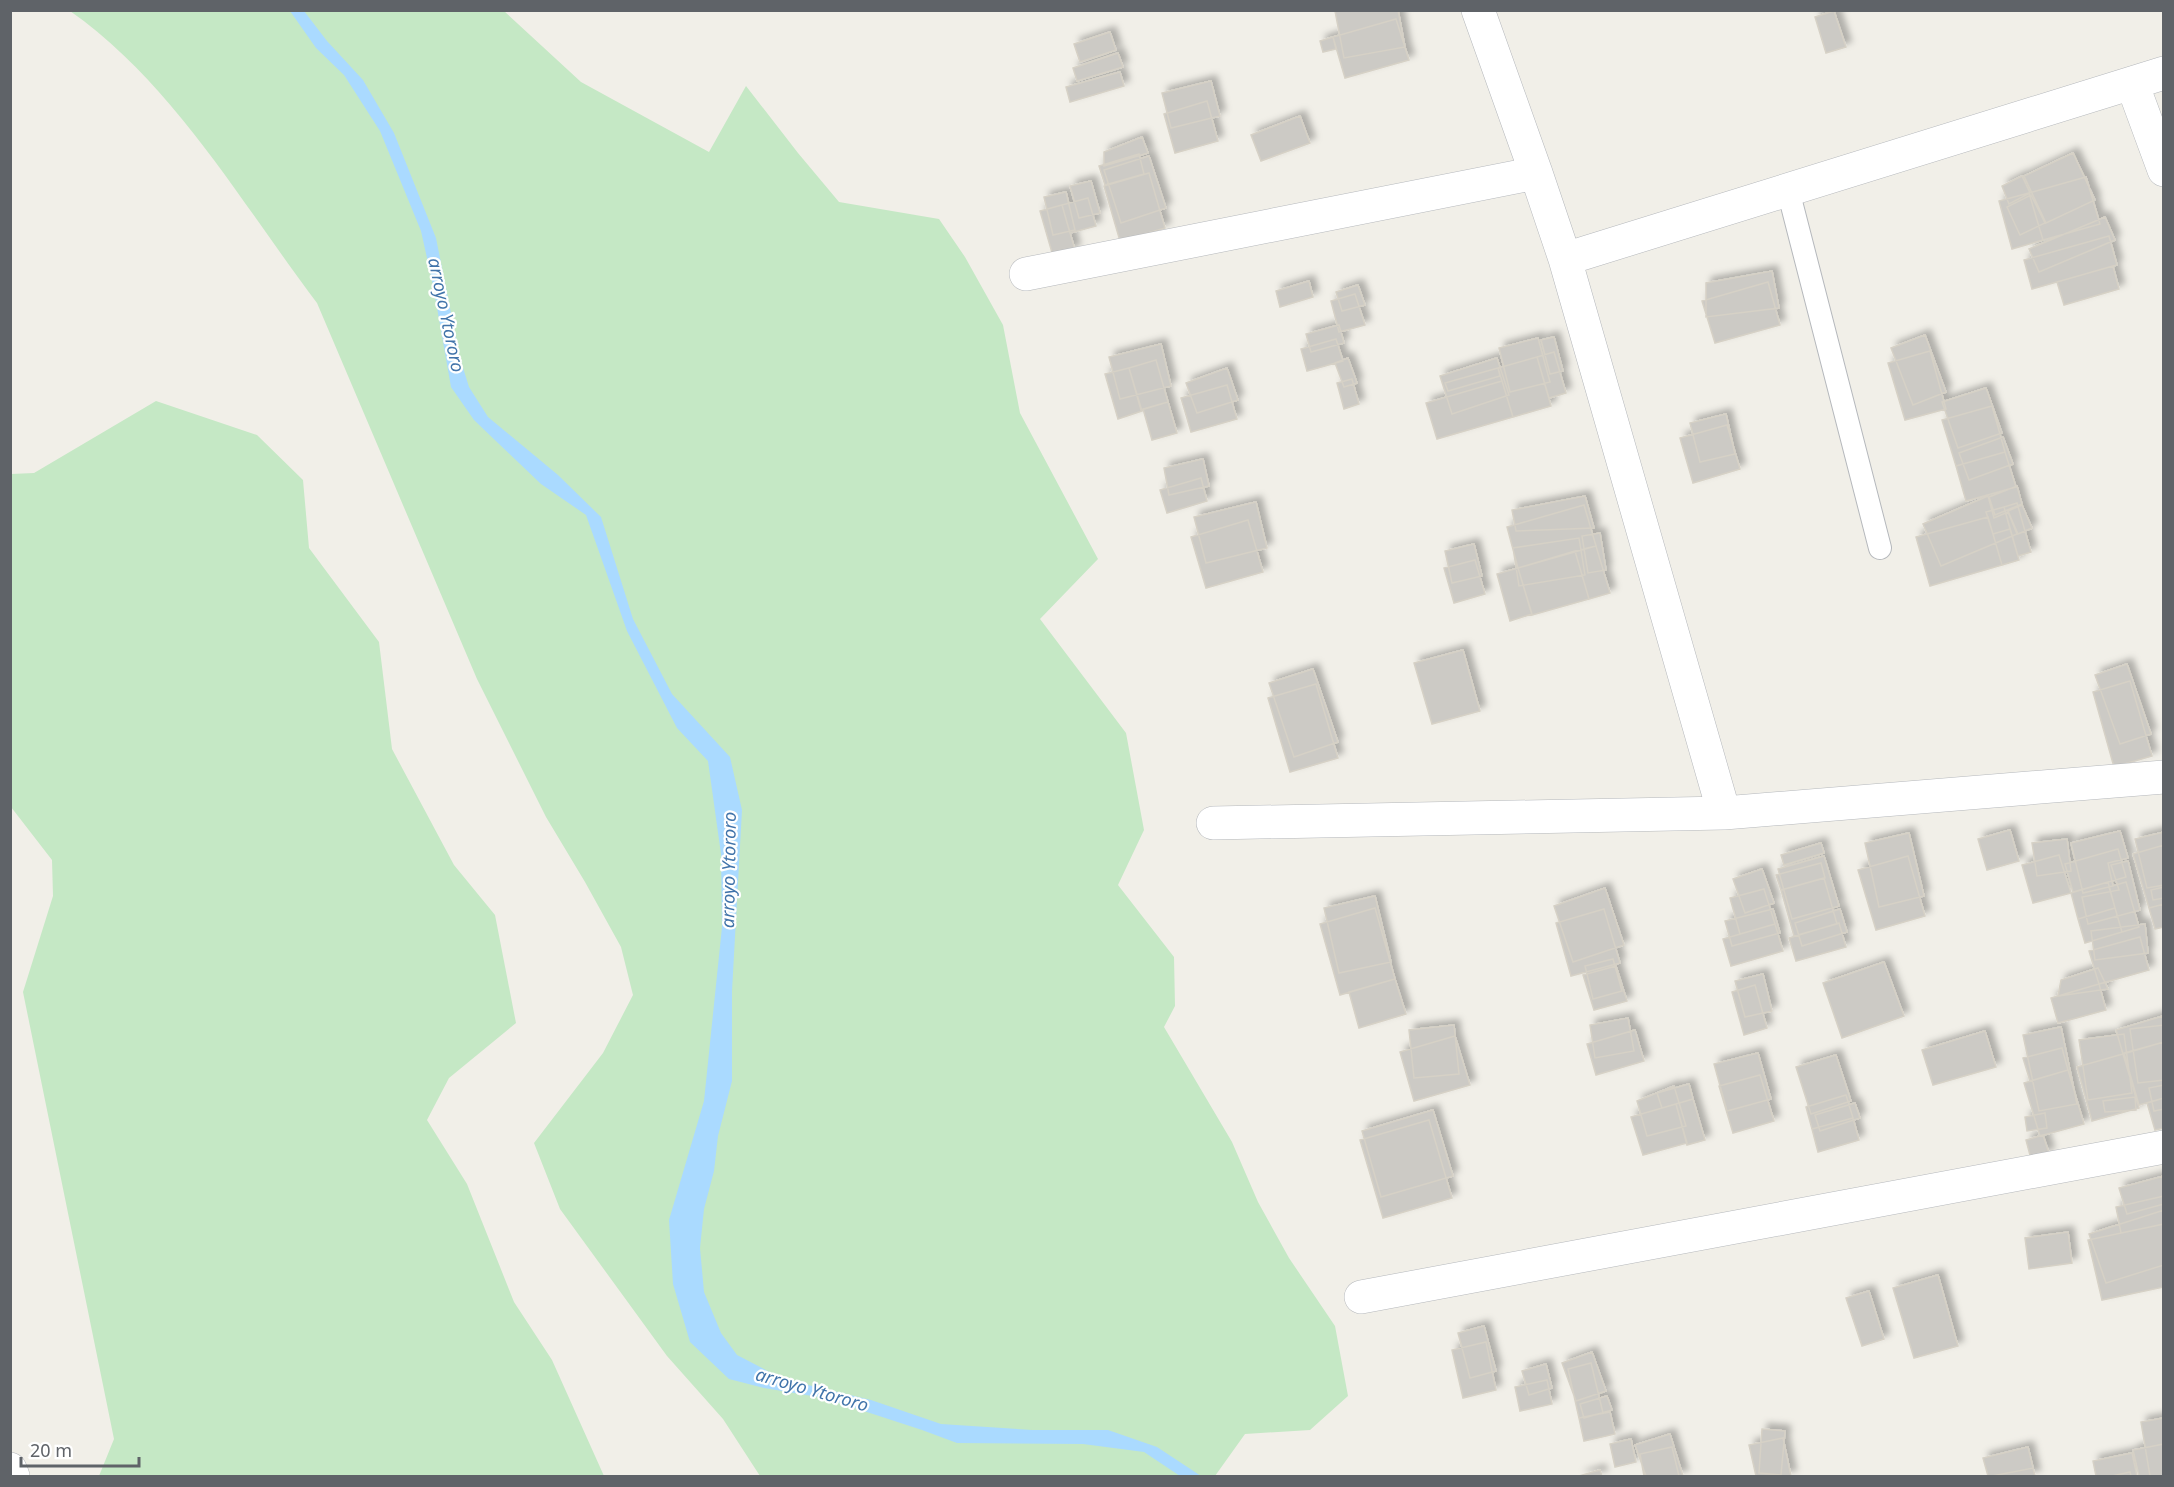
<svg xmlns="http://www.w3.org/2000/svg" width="2174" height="1487" font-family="'Noto Sans',sans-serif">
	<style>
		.green { fill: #c5e8c5 }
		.water { fill: #aadaff }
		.building { fill: #cccac5; stroke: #d6d1c6; stroke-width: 1.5; filter: url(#shadow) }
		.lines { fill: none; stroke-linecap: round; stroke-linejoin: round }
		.service-casing { stroke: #b5b8bc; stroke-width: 24 }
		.minor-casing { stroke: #b5b8bc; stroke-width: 34 }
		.service { stroke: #fff; stroke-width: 22 }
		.minor { stroke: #fff; stroke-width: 33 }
		.labels { text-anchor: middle; stroke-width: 4.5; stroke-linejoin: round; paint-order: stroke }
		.water-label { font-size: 18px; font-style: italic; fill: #4174aa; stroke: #fff }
	</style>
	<defs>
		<filter id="shadow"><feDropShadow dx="5.5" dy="-5.5" stdDeviation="3" flood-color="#0004"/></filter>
	</defs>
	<rect width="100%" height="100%" fill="#f1efe8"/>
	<!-- green -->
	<path class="green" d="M70,11H504L581,82L709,152L746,86L798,153L839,202L939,219L965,257L1003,325L1020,413L1098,559L1040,619L1126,733L1144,830L1118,885L1174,957L1175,1006L1164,1027L1232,1142L1258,1202L1289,1258L1335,1326L1348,1396L1310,1430L1245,1434L1215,1476H760L723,1419L667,1356L560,1209L534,1143L603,1053L633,995L621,947L585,882L546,817L477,679L317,303C242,204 173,83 70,11Z
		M156,401L257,435L303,480L309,548L379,642L392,749L454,865L495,915L516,1023L449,1078L427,1120L467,1184L514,1302L552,1360L604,1476H99L114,1439L23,992L53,896L52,860L11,807V474L34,473Z"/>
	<!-- water -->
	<path class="water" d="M290,11H304L327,41L363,80L394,133L436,238L460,358L469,387L488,417L558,475L601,517L633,619L672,694L730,757L742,810L732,991V1081L718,1136L714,1171L704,1209L700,1248L704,1292L721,1333L737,1355L783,1379L871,1400L941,1424L1032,1430H1108L1157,1447L1201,1476H1180L1144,1452L1083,1444L957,1443L922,1430L824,1398L764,1388L729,1379L690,1342L673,1284L669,1220L704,1101L722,927L721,854L708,761L677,728L627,631L586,515L541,484L474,420L451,387L433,285L421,231L380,131L344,75L316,48Z"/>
	<!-- building -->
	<path class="building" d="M1398,10L1405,47L1344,58L1335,11Z
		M1834,11L1846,47L1826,53L1815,17Z
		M1396,19L1409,60L1345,78L1333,37Z
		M1110,32L1116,50L1080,62L1074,44Z
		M1333,37L1336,49L1323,52L1320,41Z
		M1118,53L1123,67L1077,81L1073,68Z
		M1120,72L1124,86L1070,102L1066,87Z
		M1211,81L1220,116L1171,128L1162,93Z
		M1207,101L1218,141L1175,153L1164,114Z
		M1300,116L1310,143L1261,161L1251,135Z
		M1142,137L1148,153L1104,166V152Z
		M2073,153L2095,200L2046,223L2024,176Z
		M1139,154L1144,174L1105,185L1099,166Z
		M1149,156L1166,208L1121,223L1104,170Z
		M1149,173L1165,228L1120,241L1104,186Z
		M2022,176L2030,193L2009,204L2002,186Z
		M2086,177L2100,224L2043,240L2029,193Z
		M1091,181L1100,213L1079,218L1070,186Z
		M1066,192L1075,230L1053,235L1044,197Z
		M2029,193L2043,240L2012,249L1999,201Z
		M2031,195L2045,223L2020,235L2007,207Z
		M1088,198L1096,226L1070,233L1062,205Z
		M1062,205L1075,250L1053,256L1040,211Z
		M2105,217L2115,240L2039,272L2029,249Z
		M2109,236L2117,265L2032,289L2024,260Z
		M2113,266L2119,289L2064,305L2057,282Z
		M1772,271L1779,308L1706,317V283Z
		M1309,281L1313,297L1280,307L1276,291Z
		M1768,282L1780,325L1715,343L1702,301Z
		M1358,285L1365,305L1342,311L1336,292Z
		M1355,294L1365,325L1339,332L1331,301Z
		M1339,325L1344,343L1311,352L1306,334Z
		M1925,335L1946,392L1913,405L1891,348Z
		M1554,337L1563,371L1550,374L1541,340Z
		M1538,338L1550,382L1510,392L1499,348Z
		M1336,339L1343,361L1307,371L1301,349Z
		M1161,344L1171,386L1120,399L1109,357Z
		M1930,351L1946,409L1905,420L1888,363Z
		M1554,352L1566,393L1549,398L1537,357Z
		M1537,357L1551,406L1513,417L1498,368Z
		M1348,358L1357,383L1344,387L1335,363Z
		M1497,358L1509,395L1452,414L1440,376Z
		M1156,360L1168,402L1141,410L1129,368Z
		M1129,368L1142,411L1118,419L1105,374Z
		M1227,368L1238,400L1197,413L1186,383Z
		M1498,368L1500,376L1448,391L1445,383Z
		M1352,379L1359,404L1344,409L1337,383Z
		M1502,381L1513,417L1437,439L1426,403Z
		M1227,385L1237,419L1191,432L1181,398Z
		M1986,388L2002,433L1958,448L1942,402Z
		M1168,402L1177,433L1152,440L1143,409Z
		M1992,406L2005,452L1956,466L1942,420Z
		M1726,414L1735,454L1700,462L1690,423Z
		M1727,425L1740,469L1693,483L1680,438Z
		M2003,437L2013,464L1969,480L1959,453Z
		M2005,452L2016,487L1966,501L1956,466Z
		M1203,459L1209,486L1169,495L1164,468Z
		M1201,478L1207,501L1167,513L1160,490Z
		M2017,486L2022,504L1995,515L1989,497Z
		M1585,496L1594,528L1516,531L1512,510Z
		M1988,496L1994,518L2008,512L2017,534L1941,566L1923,524Z
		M1256,502L1267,548L1206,563L1194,517Z
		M2017,503L2031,552L2018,556L2004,507Z
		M1584,505L1596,546L1518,568L1507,527Z
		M2022,505L2032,528L2018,534L2008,511Z
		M2004,507L2010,529L1993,534L1986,512Z
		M1988,517L2002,565L1930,586L1916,537Z
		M1248,520L1263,572L1206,588L1191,537Z
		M2010,529L2019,560L2002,565L1993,534Z
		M1600,533L1606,570L1588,573L1582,536Z
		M1579,538L1585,575L1519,586L1513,548Z
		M1474,544L1482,576L1452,583L1445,551Z
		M1596,546L1610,593L1589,599L1575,551Z
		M1575,551L1589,599L1532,615L1518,568Z
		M1475,560L1485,594L1454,603L1444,568Z
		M1518,568L1532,614L1510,621L1497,574Z
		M1463,650L1480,711L1432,724L1414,663Z
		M2127,664L2151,734L2120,744L2095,675Z
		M1313,669L1338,742L1294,757L1269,683Z
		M2130,681L2152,756L2114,767L2093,692Z
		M1316,684L1338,758L1290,772L1268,698Z
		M2010,830L2019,861L1987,870L1978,839Z
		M2120,831L2128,858L2108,863L2113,886L2083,893L2071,843Z
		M2164,832V885L2147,888L2135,839Z
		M1909,833L1924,896L1879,907L1865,843Z
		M2067,839L2071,871L2037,876L2032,843Z
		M1821,843L1824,853L1784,865L1781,855Z
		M2164,845V904L2149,908L2133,854Z
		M2118,849L2126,877L2073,892L2065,864Z
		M2059,855L2071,893L2033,903L2022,865Z
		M1824,856L1839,906L1792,919L1778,869Z
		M1908,856L1925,916L1876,930L1858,870Z
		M2128,861L2140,910L2088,924L2082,897L2119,890L2111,865Z
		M1821,863L1825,878L1781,890L1776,875Z
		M1762,869L1774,903L1745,913L1733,879Z
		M1824,878L1837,924L1794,936L1781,890Z
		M2108,882L2115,908L2078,919L2071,893Z
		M2126,882L2139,927L2122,932L2109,887Z
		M2164,887V898L2153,900L2151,890Z
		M1605,888L1624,945L1573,962L1554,906Z
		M1764,889L1775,924L1740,934L1730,898Z
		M1375,896L1391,962L1339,973L1324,908Z
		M2164,904V927L2155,929L2149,908Z
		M1375,908L1395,979L1340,995L1320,924Z
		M2115,908L2122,932L2085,943L2078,919Z
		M1604,909L1620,963L1571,976L1556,923Z
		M1773,909L1780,933L1732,946L1725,921Z
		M1840,909L1847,932L1802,946L1795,923Z
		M1839,923L1846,947L1796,961L1789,938Z
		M1775,924L1783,951L1731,966L1723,939Z
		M2145,924L2148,953L2095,960L2091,931Z
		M2140,937L2149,970L2099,984L2089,951Z
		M1613,959L1622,991L1593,999L1585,966Z
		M1884,962L1904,1016L1842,1038L1823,983Z
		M1616,966L1627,1001L1594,1010L1583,975Z
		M2098,968L2108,989L2058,996L2061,980Z
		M1763,974L1772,1011L1745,1017L1735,981Z
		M1395,979L1406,1014L1359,1028L1349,992Z
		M2099,984L2106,1010L2058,1023L2051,998Z
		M1755,985L1767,1028L1744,1035L1732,992Z
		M2163,1016L2164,1042L2123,1054L2116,1030Z
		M1628,1018L1634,1051L1595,1058L1590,1025Z
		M1454,1025L1459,1074L1414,1078L1409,1030Z
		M2164,1025V1080L2138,1083L2130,1029Z
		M2061,1027L2077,1104L2039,1111L2023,1035Z
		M1635,1030L1644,1061L1596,1075L1587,1044Z
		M1985,1031L1996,1067L1933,1085L1922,1050Z
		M2124,1034L2132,1093L2088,1100L2079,1040Z
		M1455,1036L1470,1085L1414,1101L1400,1052Z
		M2164,1042V1098L2139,1105L2124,1053Z
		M2062,1048L2068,1070L2030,1081L2023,1058Z
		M1758,1053L1771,1099L1727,1111L1714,1064Z
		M2123,1054L2139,1108L2092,1121L2077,1067Z
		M1836,1055L1851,1101L1811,1114L1796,1067Z
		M2068,1070L2084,1124L2040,1136L2024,1083Z
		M1760,1075L1774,1121L1733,1133L1719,1086Z
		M1689,1084L1693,1099L1662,1108L1657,1093Z
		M2164,1085V1109L2154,1111L2149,1088Z
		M1674,1086L1686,1126L1647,1136L1637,1101Z
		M1846,1095L1853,1118L1812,1129L1806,1107Z
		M2135,1097L2136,1110L2105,1112L2103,1101Z
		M2164,1098V1128L2155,1130L2147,1103Z
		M1693,1099L1705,1140L1687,1145L1676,1104Z
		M1855,1103L1860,1118L1820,1131L1815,1115Z
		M1676,1104L1687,1143L1643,1155L1631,1117Z
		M1433,1110L1453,1176L1381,1197L1362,1131Z
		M2045,1113L2047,1128L2027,1131L2025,1117Z
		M1853,1118L1859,1140L1818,1152L1812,1129Z
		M1429,1120L1452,1198L1383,1218L1360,1140Z
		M2043,1135L2049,1153L2031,1159L2026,1140Z
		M2164,1176V1204L2127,1214L2119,1188Z
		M2164,1196V1224L2121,1233L2116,1207Z
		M2164,1210V1265L2106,1283L2089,1234Z
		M2164,1224V1287L2102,1300L2088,1240Z
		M2068,1232L2072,1263L2029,1269L2025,1238Z
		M1938,1275L1958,1346L1914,1358L1893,1288Z
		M1869,1291L1884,1339L1862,1346L1846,1298Z
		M1484,1326L1496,1371L1470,1378L1458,1333Z
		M1486,1342L1496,1390L1463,1398L1452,1350Z
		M1592,1352L1606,1391L1576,1401L1562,1363Z
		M1591,1363L1603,1413L1579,1418L1568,1369Z
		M1546,1364L1552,1388L1529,1395L1522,1371Z
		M1547,1380L1552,1404L1520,1411L1515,1387Z
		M1607,1396L1612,1410L1584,1418L1580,1404Z
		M1610,1412L1615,1434L1584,1441L1579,1418Z
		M2164,1418V1476H2150L2141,1422Z
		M1762,1429L1785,1431L1781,1475L1759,1473Z
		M1670,1434L1683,1476H1646L1635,1445Z
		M1783,1438L1791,1476H1756L1749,1445Z
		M1631,1439L1636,1462L1615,1467L1610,1444Z
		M2164,1444V1476H2139L2133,1450Z
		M1672,1447L1679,1476H1644L1640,1454Z
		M2028,1447L2035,1476H1988L1983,1458Z
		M2132,1453L2137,1476H2096L2093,1461Z
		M2033,1468L2035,1476H1992Z
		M1600,1470L1602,1476H1579Z
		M2130,1472L2131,1476H2112Z"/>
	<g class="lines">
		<defs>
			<path id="service" d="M1788,190L1880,548"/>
			<path id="minor" d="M1478,10L1536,173L1565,259L1724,813
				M2132,83L2164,170
				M1565,259L2164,73
				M1026,274L1536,173
				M1213,823L1724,813L2164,777
				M1361,1297L2164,1147
				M10,1469L13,1476"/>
		</defs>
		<!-- service casing -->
		<use href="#service" class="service-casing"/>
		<!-- minor casing -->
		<use href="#minor" class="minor-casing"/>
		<!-- service -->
		<use href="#service" class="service"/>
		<!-- minor -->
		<use href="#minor" class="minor"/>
	</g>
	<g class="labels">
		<!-- water labels -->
		<g class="water-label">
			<text transform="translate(446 315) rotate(78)" y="6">arroyo Ytororo</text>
			<text transform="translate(729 870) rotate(-89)" y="6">arroyo Ytororo</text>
			<text transform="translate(812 1390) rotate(16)" y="6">arroyo Ytororo</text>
		</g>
	</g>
	<!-- border -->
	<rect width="2174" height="1487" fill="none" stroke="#5f6368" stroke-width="24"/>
	<!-- scale -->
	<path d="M21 1457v9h118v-9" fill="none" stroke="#5f6368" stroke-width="3"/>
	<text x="30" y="1457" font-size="18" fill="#5f6368" stroke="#ffffff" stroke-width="4.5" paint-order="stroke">20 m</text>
</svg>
